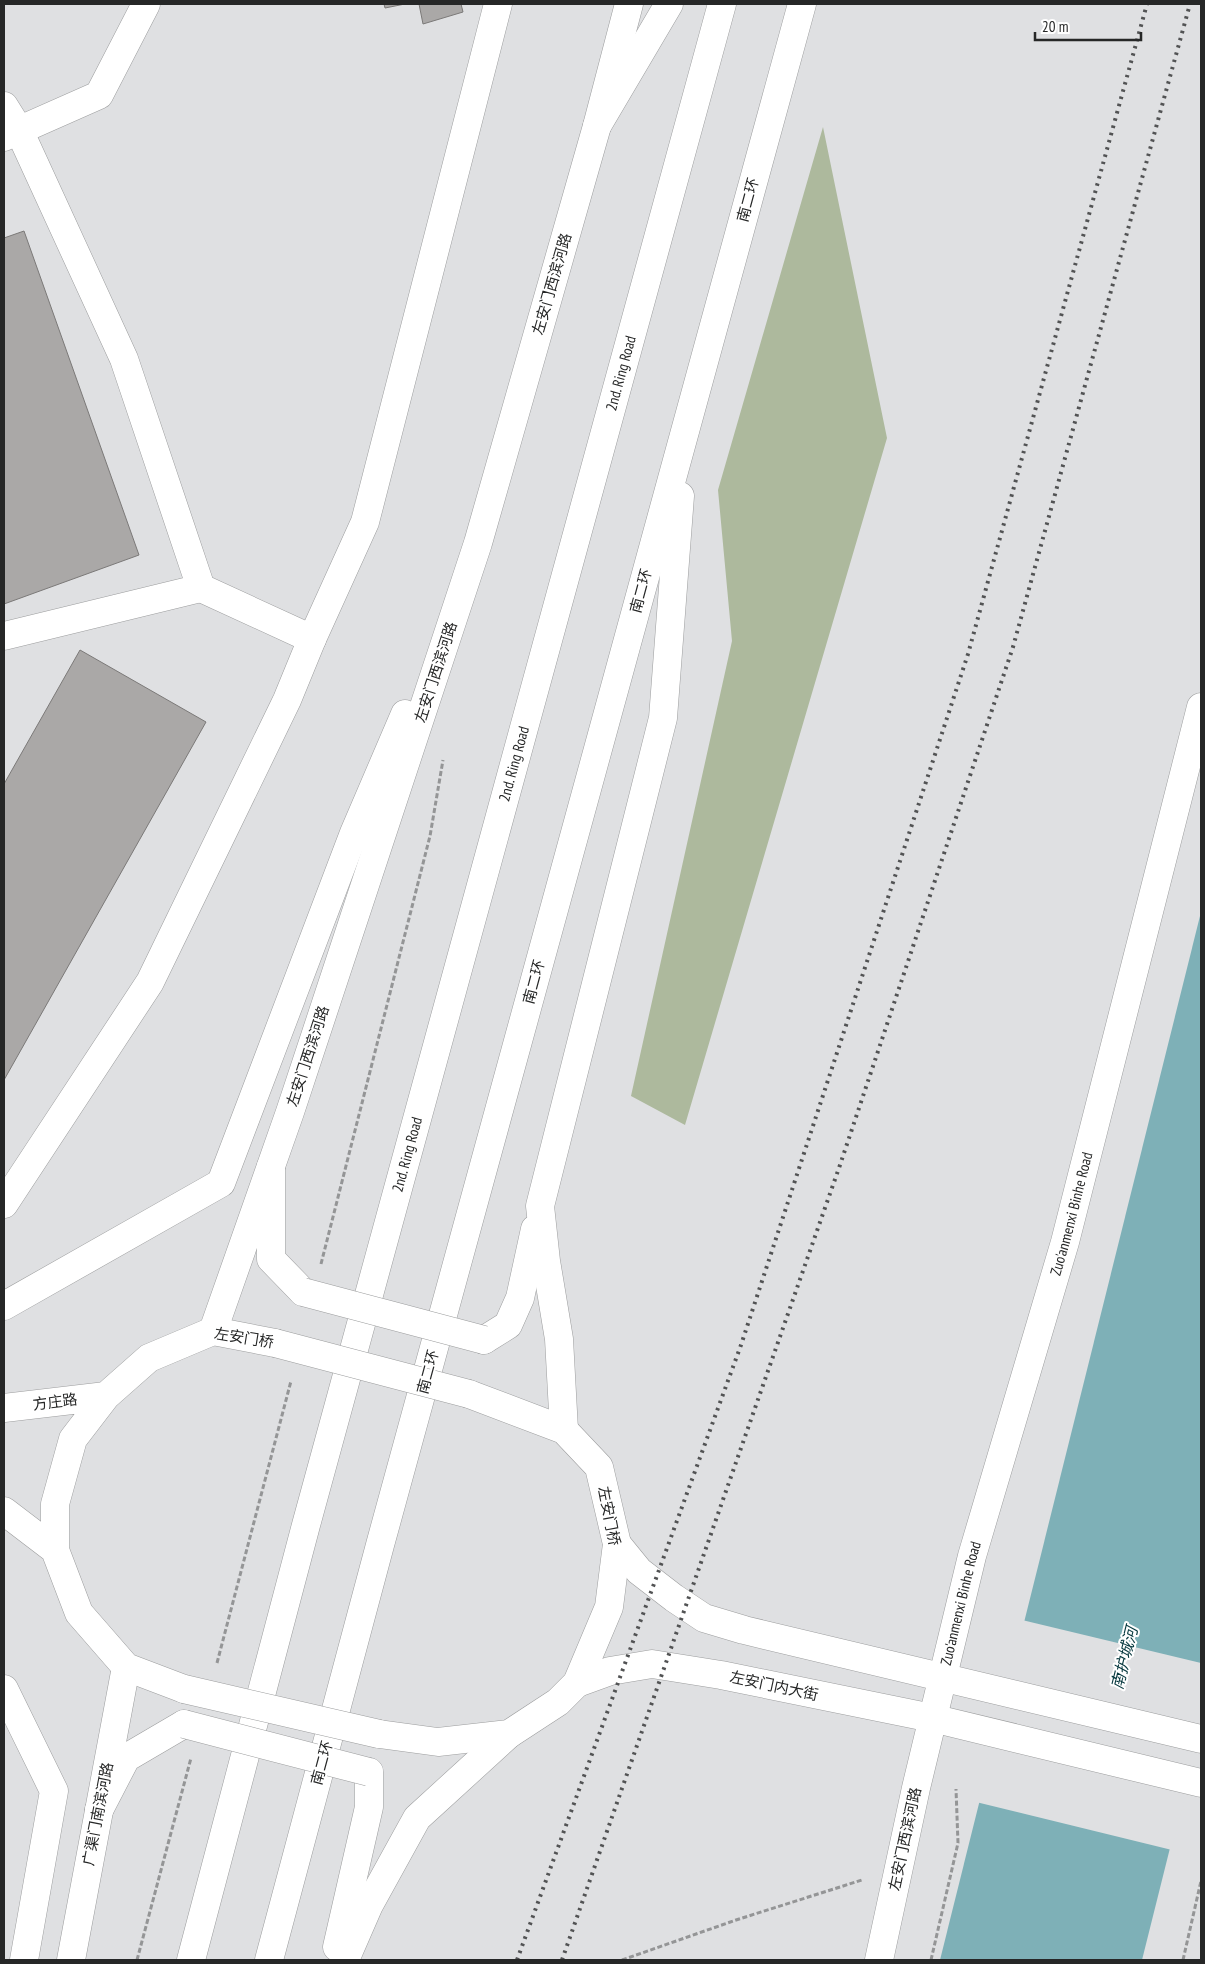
<svg xmlns="http://www.w3.org/2000/svg" width="1205" height="1964" font-family="'PT Sans Narrow','Noto Sans SC',sans-serif">
	<style>
		.green { fill: #adb99d }
		.water { fill: #7eb0b7 }
		.pier { fill: #dfe0e2 }
		.building { fill: #aaa8a7; stroke: #7b7978 }
		.lines { fill: none; stroke-linecap: round; stroke-linejoin: round }
		.minor-casing { stroke: #9c9d9e; stroke-width: 29 }
		.major-casing { stroke: #9c9d9e; stroke-width: 29 }
		.highway-casing { stroke: #9c9d9e; stroke-width: 29 }
		.path { stroke: #949596; stroke-width: 3; stroke-dasharray: 5 2.5; stroke-linecap: butt }
		.minor { stroke: #fff; stroke-width: 28 }
		.major { stroke: #fff; stroke-width: 28 }
		.highway { stroke: #fff; stroke-width: 28 }
		.rail { stroke: #525354; stroke-width: 4; stroke-dasharray: 2.5 5; stroke-linecap: butt }
		.major-bridge-casing { stroke: #9c9d9e; stroke-width: 29; stroke-linecap: butt }
		.highway-bridge-casing { stroke: #9c9d9e; stroke-width: 29; stroke-linecap: butt }
		.major-bridge { stroke: #fff; stroke-width: 28 }
		.highway-bridge { stroke: #fff; stroke-width: 28 }
		.labels { text-anchor: middle; stroke-width: 4; stroke-linejoin: round; paint-order: stroke }
		.street-label { font-size: 15px; fill: #262727; stroke: #fff }
		.water-label { font-size: 16px; font-style: italic; fill: #05373d; stroke: #fff }
	</style>
	<rect width="100%" height="100%" fill="#dfe0e2"/>
	<!-- green -->
	<path class="green" d="M823,127L887,438L685,1125L631,1096L732,641L718,490Z"/>
	<!-- water -->
	<path class="water" d="M1201,912V1724L1142,1960H940Z"/>
	<!-- pier -->
	<path class="pier" d="M1022,1620L1201,1663V1735L1172,1850L976,1802Z"/>
	<!-- building -->
	<path class="building" d="M384,4H405L385,8Z
		M419,4H461L463,12L423,24Z
		M24,231L139,555L4,604V238Z
		M80,650L206,722L4,1080V784Z"/>
	<g class="lines">
		<defs>
			<g id="minor">
				<path d="M4,106L19,130L124,359L201,588L312,639L287,700L150,982L4,1204"/>
				<path d="M4,137L99,95L146,4"/>
				<path d="M4,636L201,588"/>
				<path d="M312,639L365,522L498,4"/>
				<path d="M4,1306L221,1183L354,833L405,714"/>
				<path d="M213,1331L290,1112L478,543L597,126L629,4"/>
				<path d="M617,1544L639,1571L674,1598L704,1618L744,1630L1201,1739"/>
				<path d="M577,1683L610,1671L652,1664L721,1675L932,1718L1201,1783"/>
				<path d="M4,1689L54,1791L24,1960"/>
				<path d="M71,1960L126,1667"/>
				<path id="s1" d="M879,1960L916,1788L972,1556L1065,1242L1201,707"/>
			</g>
			<path id="major" d="M4,1408L106,1396
				M4,1511L55,1550
				M184,1689L126,1667L79,1613L55,1550V1504L73,1439L106,1396L149,1358L213,1331L275,1343
				M379,1734L438,1742L509,1734L558,1702L577,1683L609,1607L617,1544L599,1467L564,1430L469,1394"/>
			<g id="highway">
				<path d="M597,126L669,4"/>
				<path d="M271,1167V1259L303,1292"/>
				<path d="M484,1340L508,1325L520,1298L535,1229"/>
				<path d="M564,1430L559,1339L546,1261L540,1206L663,718L680,496"/>
				<path d="M99,1810L126,1758L184,1724"/>
				<path d="M337,1947L369,1807V1772"/>
				<path id="s2" d="M191,1960L306,1525L722,4"/>
				<path d="M269,1960L380,1545L802,4"/>
				<path d="M345,1960L369,1905L417,1818L509,1734"/>
			</g>
		</defs>
		<!-- minor casing -->
		<use href="#minor" class="minor-casing"/>
		<!-- major casing -->
		<use href="#major" class="major-casing"/>
		<!-- highway casing -->
		<use href="#highway" class="highway-casing"/>
		<!-- path -->
		<path class="path" d="M321,1264L430,836L443,760
			M217,1663L291,1381
			M137,1960L191,1758
			M622,1960L736,1920L862,1880
			M931,1960L958,1843L956,1789
			M1183,1960L1201,1881"/>
		<!-- minor -->
		<use href="#minor" class="minor"/>
		<!-- major -->
		<use href="#major" class="major"/>
		<!-- highway -->
		<use href="#highway" class="highway"/>
		<!-- rail -->
		<path class="rail" d="M517,1960L741,1345L968,654L1147,4
			M562,1960L840,1165L1013,647L1190,4"/>
		<defs>
			<path id="major-bridge" d="M275,1343L469,1394
				M184,1689L379,1734"/>
			<path id="highway-bridge" d="M303,1292L484,1340
				M184,1724L369,1772"/>
		</defs>
		<!-- major-bridge casing -->
		<use href="#major-bridge" class="major-bridge-casing"/>
		<!-- highway-bridge casing -->
		<use href="#highway-bridge" class="highway-bridge-casing"/>
		<!-- major-bridge -->
		<use href="#major-bridge" class="major-bridge"/>
		<!-- highway-bridge -->
		<use href="#highway-bridge" class="highway-bridge"/>
	</g>
	<g class="labels">
		<!-- street labels -->
		<g class="street-label">
			<text transform="translate(748 200) rotate(-75)" y="5">南二环</text>
			<text transform="translate(552 284) rotate(-74)" y="5">左安门西滨河路</text>
			<text dy="5" stroke="none"><textPath href="#s2" startOffset="1644">2nd. Ring Road</textPath></text>
			<text transform="translate(641 591) rotate(-75)" y="5">南二环</text>
			<text transform="translate(436 672) rotate(-72)" y="5">左安门西滨河路</text>
			<text dy="5" stroke="none"><textPath href="#s2" startOffset="1239">2nd. Ring Road</textPath></text>
			<text transform="translate(534 982) rotate(-75)" y="5">南二环</text>
			<text transform="translate(308 1056) rotate(-72)" y="5">左安门西滨河路</text>
			<text dy="5" stroke="none"><textPath href="#s2" startOffset="834">2nd. Ring Road</textPath></text>
			<text dy="5" stroke="none"><textPath href="#s1" startOffset="771">Zuo'anmenxi Binhe Road</textPath></text>
			<text transform="translate(244 1338) rotate(9)" y="5">左安门桥</text>
			<text transform="translate(428 1372) rotate(-75)" y="5">南二环</text>
			<text transform="translate(55 1402) rotate(-7)" y="5">方庄路</text>
			<text transform="translate(609 1516) rotate(79)" y="5">左安门桥</text>
			<text dy="5" stroke="none"><textPath href="#s1" startOffset="366">Zuo'anmenxi Binhe Road</textPath></text>
			<text transform="translate(774 1686) rotate(12)" y="5">左安门内大街</text>
			<text transform="translate(322 1763) rotate(-75)" y="5">南二环</text>
			<text transform="translate(98 1814) rotate(-79)" y="5">广渠门南滨河路</text>
			<text transform="translate(905 1839) rotate(-78)" y="5">左安门西滨河路</text>
		</g>
		<!-- water labels -->
		<g class="water-label">
			<text transform="translate(1124 1658) rotate(-76)" y="6">南护城河</text>
		</g>
	</g>
	<!-- border -->
	<rect width="1205" height="1964" fill="none" stroke="#262727" stroke-width="10"/>
	<!-- scale -->
	<path d="M1035 32v8h106v-8" fill="none" stroke="#262727" stroke-width="2.5"/>
	<text x="1042" y="32" font-size="15" fill="#262727" stroke="#ffffff" stroke-width="4" paint-order="stroke">20 m</text>
</svg>
